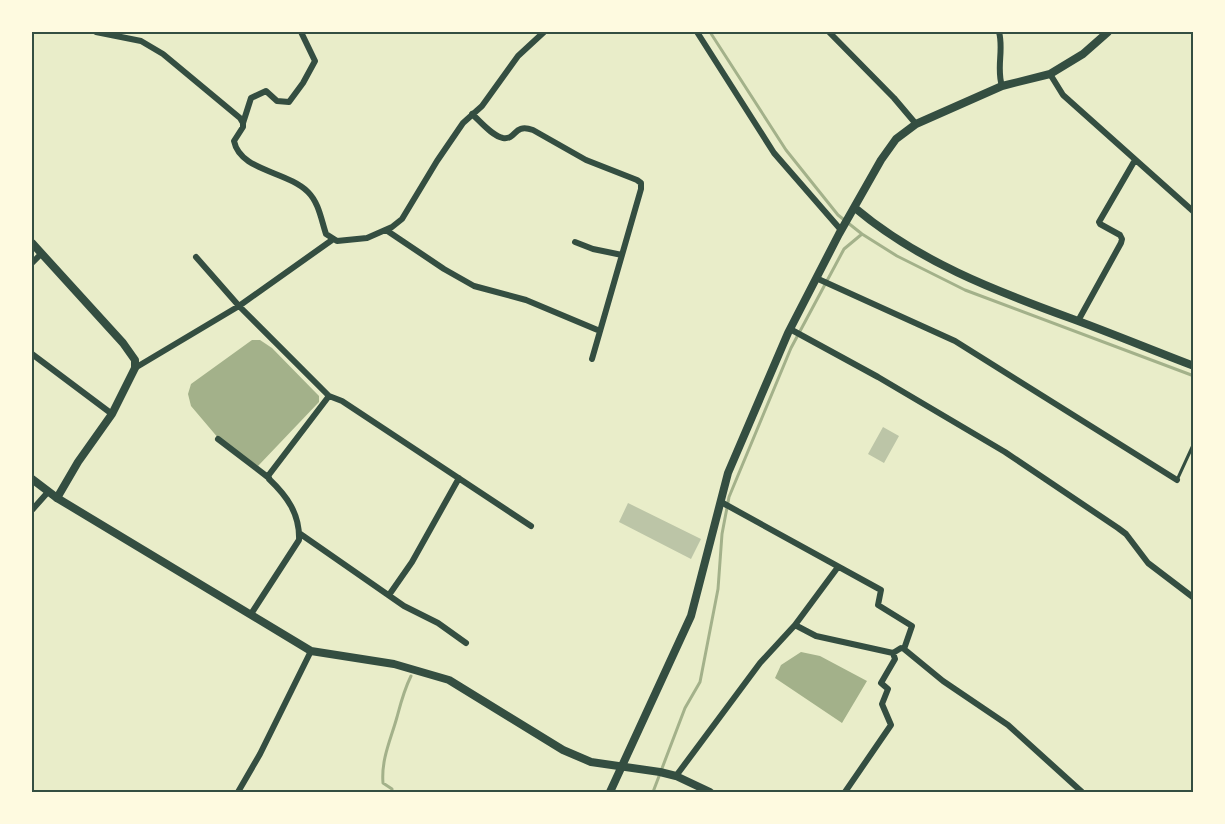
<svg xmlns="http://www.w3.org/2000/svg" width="1225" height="824" font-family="Manrope,sans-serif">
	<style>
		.water { fill: #a3b18a }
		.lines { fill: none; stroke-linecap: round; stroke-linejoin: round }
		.stream { stroke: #a3b18a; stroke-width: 3 }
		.building { fill: #bcc5a7 }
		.service { stroke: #344e41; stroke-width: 3 }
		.minor { stroke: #344e41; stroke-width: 6 }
		.tertiary { stroke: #344e41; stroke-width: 8 }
		.secondary { stroke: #344e41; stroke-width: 8 }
		.neatline { fill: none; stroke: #344e41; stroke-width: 2 }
	</style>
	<rect width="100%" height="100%" fill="#e9edc9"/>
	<!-- water -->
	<path class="water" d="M252,340H260L272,348L319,396V402L258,466L219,439L191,406L188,394L191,384Z
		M801,652L820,656L867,681L842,723L775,678L781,665Z"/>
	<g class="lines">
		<!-- stream -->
		<path class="stream" d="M710,32L786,150L838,215L862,234L897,256L965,290L1194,376
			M392,792V789L383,783C381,759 391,739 397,717C401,702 404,690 411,676
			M653,792L685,708L700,682L718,589L722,534L729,497L791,348L844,249L862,234"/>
	</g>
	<!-- building -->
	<path class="building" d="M883,427L899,436L884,463L868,454Z
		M628,503L701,539L691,559L619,522Z"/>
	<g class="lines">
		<!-- service -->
		<path class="service" d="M1177,480L1194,443"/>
		<!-- minor -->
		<path class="minor" d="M96,32L141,41L163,54L240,118L243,123V127L234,141C240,171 287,171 308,192C319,203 321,219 326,234L337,241L367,238L392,227L402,219L437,161L463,123L482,106L518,56L544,32
			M697,32L774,153L841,230
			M829,32L894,98L916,124
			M999,32C1004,50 996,68 1002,86
			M1050,74L1063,95L1194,212
			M472,114C480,121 492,136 503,138C517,140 513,123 533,130L586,160L637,180L641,183V189L592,359
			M243,123L251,98L266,91L277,101L289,102L303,83L315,61L301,32
			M386,230L444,269L474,286L526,300L600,331
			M575,242L593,249L622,255
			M196,257L239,306L329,396L268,476L269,479C287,496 300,514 299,540L251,614
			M32,263L41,254
			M816,278L955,341L1177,480
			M1078,321L1121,243L1122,239L1120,235L1100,224L1099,222L1135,160
			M790,329L878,377L1005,452L1118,528L1126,534L1148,563L1194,598
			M32,354L112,414
			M135,368L239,306L332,240
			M329,396L342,401L531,526
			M218,439L269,478
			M721,502L881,590L878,605L912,626L904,649
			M32,510L48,492
			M299,533L404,606L438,623L466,643
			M389,595L412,562L459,478
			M795,625L816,636L893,653L901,648L904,649L943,681L1008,725L1082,792
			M676,776L760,663L795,625L838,567
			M238,792L260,754L311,651
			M845,792L891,725L882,704L888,689L881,683L895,659L893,653"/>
		<!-- tertiary -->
		<path class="tertiary" d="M855,208C918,261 993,290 1070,318C1111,333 1152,350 1194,366
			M32,243L123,343L135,360V368L112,414L78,462L57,498
			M610,792L691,616L728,473L788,333L839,234L881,160L896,139L916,124L1002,86L1050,74L1083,54L1108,32"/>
		<!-- secondary -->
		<path class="secondary" d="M32,479L57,498L311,651L394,664L449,680L563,750L591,762L660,772L676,776L710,792"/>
	</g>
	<!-- border -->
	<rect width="1225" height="824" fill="none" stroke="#fefae0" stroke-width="66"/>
	<rect x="33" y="33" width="1159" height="758" class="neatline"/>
</svg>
